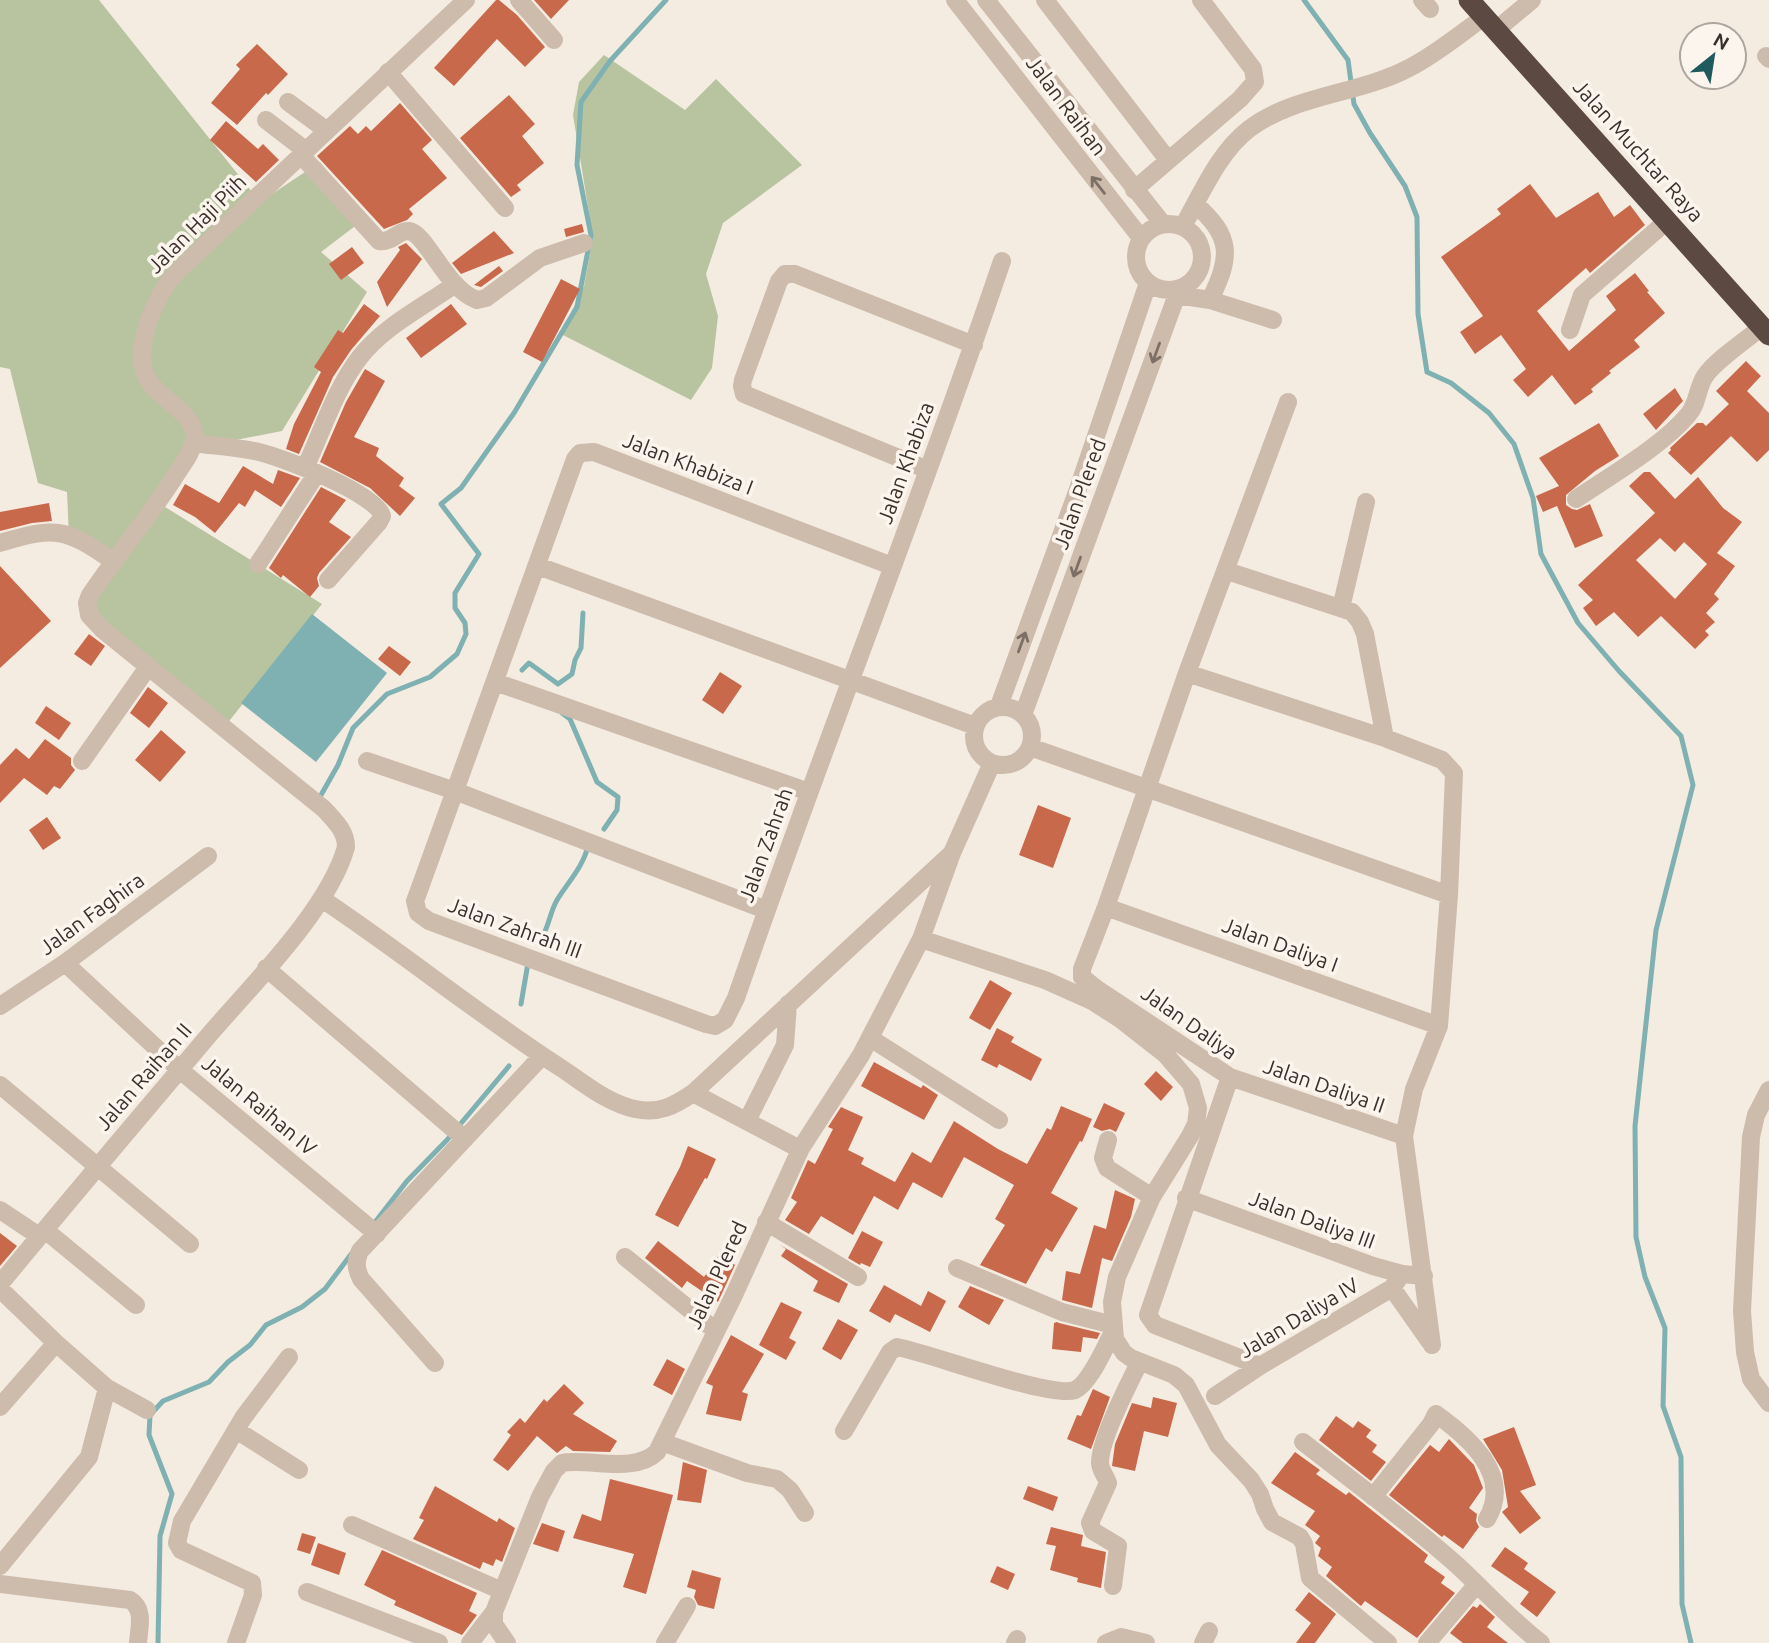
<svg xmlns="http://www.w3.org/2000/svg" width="1769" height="1643" font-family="Ubuntu,sans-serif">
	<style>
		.green { fill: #b8c4a0 }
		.water { fill: #7fb0b2 }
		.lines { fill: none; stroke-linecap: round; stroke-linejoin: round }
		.stream { stroke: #7fb0b2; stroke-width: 5 }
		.building { fill: #c8694b; fill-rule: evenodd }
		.minor { stroke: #cdbbac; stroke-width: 18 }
		.highway { stroke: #5c4a42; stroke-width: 21 }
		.oneway { stroke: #7d6f65 }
		.labels { text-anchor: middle; stroke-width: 7; stroke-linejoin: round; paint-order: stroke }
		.street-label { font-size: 21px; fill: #3b302b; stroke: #fbf5ee }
	</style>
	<rect width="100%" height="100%" fill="#f4ebe1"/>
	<!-- green -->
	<path class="green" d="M0,0H99L260,202L320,162L363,220L321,252L367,292L282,431L195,448L165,507L322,604L226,725L91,609L104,557L69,536L67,492L38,483L10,369L0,367Z
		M604,55L685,110L716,79L802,165L723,223L706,274L718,316L712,368L691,400L561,334L584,286L593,237L573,115L579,82Z"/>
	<!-- water -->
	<path class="water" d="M312,614L387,673L316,762L241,703Z"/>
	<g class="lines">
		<!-- stream -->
		<path class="stream" d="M1304,0L1348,60L1354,104L1370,133L1405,186L1417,217L1418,314L1427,372L1451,383L1489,413L1514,444L1533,498L1541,554L1578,623L1619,671L1681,736L1693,785L1656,930L1635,1126L1636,1237L1645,1277L1665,1328L1663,1406L1681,1457L1682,1604L1691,1643
			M522,670L529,663L558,684L572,674L575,660L581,648L583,613
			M562,713L570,719L597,782L618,797L617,810L604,829
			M321,795L338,765L353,728L387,694L430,677L457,654L466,634L465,623L455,608V593L479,554L441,504L461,488L514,413L577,307L591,235L577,165L581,102L610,61L666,0
			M542,937C549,926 550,912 557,900C568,882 583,867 588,846
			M521,1004L528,963
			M372,1226L407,1181L447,1140L509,1066
			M158,1643L160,1536L172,1494L149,1435L150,1415L163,1401L209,1382L228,1362L250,1345L266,1325L302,1307L325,1289L352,1253"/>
	</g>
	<!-- building -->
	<path class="building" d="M496,0H499L517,15L545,47L525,67L497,39L454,86L434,68Z
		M534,0H569L551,19Z
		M257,44L288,74L268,95L266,93L237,125L211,103L240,69L236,65Z
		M509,95L535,124L522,136L544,163L517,185L521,190L511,197L460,138Z
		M400,103L432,140L422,149L447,178L409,209L413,214L407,220L384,229L317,156L350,126L358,134L366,126L371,131Z
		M226,121L258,149L263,144L279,160L256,182L210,140Z
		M1530,184L1556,218L1598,192L1614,217L1630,205L1645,225L1590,273L1586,268L1537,311L1569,351L1616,310L1606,296L1635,273L1649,291L1647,292L1665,313L1634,340L1640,347L1609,371L1611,373L1591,389L1593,392L1575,405L1552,375L1528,397L1513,380L1526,369L1501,335L1475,354L1460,332L1483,316L1441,257L1501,214L1497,209Z
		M582,224L584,232L566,237L564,229Z
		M494,231L514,253L461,274L452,263Z
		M406,243L422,259L387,307L377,282L400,250L398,247Z
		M352,247L364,263L341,280L329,264Z
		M499,266L503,271L481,287L474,285Z
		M561,279L580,289L542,362L523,352Z
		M364,304L380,316L351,350L333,377L299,454L286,449L294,424L321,372L314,367L338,330L343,333Z
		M451,304L467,324L421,358L406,338Z
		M1746,361L1761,376L1747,391L1769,413V450L1757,462L1731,436L1691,475L1668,453L1671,450L1670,448L1697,423H1703L1706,426L1729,404L1716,391Z
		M365,369L385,381L354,437L379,448L376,456L404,478L399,486L415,498L400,516L370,488L320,462L346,402Z
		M1675,388L1683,401L1656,430L1643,414Z
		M1599,423L1619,456L1595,471L1566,495V505L1572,509L1577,510L1590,504L1603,536L1575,548L1557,506L1543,512L1536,496L1559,486L1539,458Z
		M243,466L273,484L278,470L300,478L281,507L255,490L245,507L239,503L215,533L195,517L173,505L185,484L219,503Z
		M1644,472H1650L1675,499L1698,477L1723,508L1742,522L1717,553L1735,566L1714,594L1719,599L1706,613L1715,622L1705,631L1709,635L1695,649L1661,616L1638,637L1614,612L1596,626L1583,608L1593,600L1578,585L1655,513L1629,486ZM1660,538L1675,552L1684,542L1707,564L1675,599L1636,560Z
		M321,487L346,500L329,522L351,537L319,573L317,578L319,586L310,597L283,575L281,578L269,568Z
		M49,503L52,521L32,523L0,531V512Z
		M0,566L51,621L0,668Z
		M89,634L105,646L91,666L74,654Z
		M389,646L411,662L400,676L378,659Z
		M720,672L742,686L723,714L702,700Z
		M148,687L168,703L149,728L130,713Z
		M46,706L71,723L59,740L35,723Z
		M161,730L186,752L160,782L135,760Z
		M45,739L71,758V765L75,770L60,789L54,786L47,795L24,778L0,803V765L16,748L29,759Z
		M1038,805L1071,818L1053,868L1019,855Z
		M47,817L61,838L43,850L29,830Z
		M990,980L1012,993L990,1030L969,1018Z
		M997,1028L1014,1037L1011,1042L1042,1059L1031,1081L999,1064L997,1068L981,1060Z
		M874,1062L921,1088L923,1085L938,1095L924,1120L861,1086Z
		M1156,1071L1173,1087L1161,1101L1144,1084Z
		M1104,1103L1125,1113L1116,1132L1110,1129L1102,1131L1093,1127Z
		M1061,1106L1092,1119L1082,1142L1080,1141L1051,1193L1078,1208L1052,1252L1046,1248L1026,1284L980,1265L1005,1225L995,1219L1014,1185L964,1157L942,1198L913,1182L898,1210L874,1196L853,1235L821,1216L809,1234L785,1220L797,1202L791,1198L808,1160L815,1164L833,1129L828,1127L841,1107L863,1117L848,1150L864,1158L861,1164L895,1182L912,1152L931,1163L954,1121L998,1149L1027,1164L1047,1128L1051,1130Z
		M688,1146L716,1159L707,1179L705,1178L678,1227L655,1215L680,1167Z
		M1115,1190L1135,1199L1131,1217L1112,1261L1102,1258L1092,1308L1062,1300L1066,1271L1080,1274L1094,1225L1106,1229Z
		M862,1231L883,1242L870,1267L861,1263L860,1265L848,1258Z
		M0,1233L17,1246L0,1266Z
		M658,1241L704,1277L719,1255L735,1265L718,1302L687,1281L682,1288L645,1258Z
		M780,1245L848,1284L839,1303L813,1291L818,1281L781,1256L786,1249Z
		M884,1285L921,1306L928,1291L946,1301L930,1332L895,1314L890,1323L869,1311Z
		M970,1286L1004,1300L989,1325L958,1307Z
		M781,1302L802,1312L789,1338L796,1342L786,1360L759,1345Z
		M838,1319L858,1330L841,1360L822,1349Z
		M1057,1322L1059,1323L1100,1333L1097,1339L1083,1337L1081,1352L1052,1349L1054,1323Z
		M731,1335L764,1354L742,1392L748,1394L741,1421L706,1414L713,1386L706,1383Z
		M667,1359L685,1369L672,1395L653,1385Z
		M564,1384L584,1403L573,1414L617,1441L610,1452L573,1451L566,1446L557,1453L537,1436L508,1471L493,1460L511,1435L507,1432L520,1418L525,1423L544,1399L547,1402Z
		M1093,1389L1110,1397L1091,1449L1067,1439L1077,1415L1081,1416Z
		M1153,1397L1177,1403L1168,1437L1144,1431L1135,1471L1112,1466L1115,1444L1132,1403L1151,1408Z
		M1336,1416L1353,1428L1358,1421L1371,1430L1366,1437L1377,1445L1372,1452L1386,1462L1371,1481L1319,1440Z
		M1514,1427L1536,1485L1520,1491L1541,1518L1520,1534L1502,1512L1508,1507L1502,1470L1483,1439Z
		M1449,1439L1474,1465L1483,1488L1469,1508L1477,1514L1476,1521L1479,1527L1463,1549L1444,1535L1442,1537L1389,1495L1430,1445L1439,1452Z
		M1295,1452L1320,1470L1316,1474L1346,1495L1349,1492L1413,1543L1428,1555L1424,1562L1445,1577L1441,1583L1455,1593L1417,1638L1365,1601L1361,1606L1326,1576L1332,1567L1318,1556L1321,1548L1315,1543L1320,1536L1305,1525L1315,1511L1271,1483Z
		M683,1462L707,1470L701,1503L677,1500Z
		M610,1479L673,1495L646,1594L623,1587L634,1554L573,1538L582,1514L601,1521Z
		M435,1486L497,1522L499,1518L515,1528L502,1562L496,1559L493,1566L483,1562L480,1569L413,1539L424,1520L419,1518Z
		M1028,1486L1058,1497L1053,1511L1023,1499Z
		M542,1523L565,1531L558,1552L533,1544Z
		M1051,1527L1083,1535L1081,1546L1106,1552L1101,1588L1077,1582L1078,1578L1050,1570L1056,1546L1046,1544Z
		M302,1533L316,1537L310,1554L297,1550Z
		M318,1543L346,1553L339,1575L311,1565Z
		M1505,1547L1528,1563L1524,1569L1556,1592L1537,1617L1520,1604L1529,1592L1491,1566Z
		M382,1550L477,1593L469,1611L477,1615L462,1635L394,1605L396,1601L364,1585Z
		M997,1566L1015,1574L1008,1590L990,1582Z
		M692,1570L721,1578L714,1609L698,1605L694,1597L696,1590L687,1587Z
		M1309,1592L1336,1614L1315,1643H1296L1311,1623L1295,1610Z
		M1480,1604L1495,1617L1487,1627L1508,1643H1463L1450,1633L1473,1606L1477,1608Z"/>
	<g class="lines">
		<!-- minor -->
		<path class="minor" d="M519,0L554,40
			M955,0L1141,238
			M986,0L1163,224
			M1045,0L1168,160
			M1422,0L1430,9
			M1496,30L1532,0
			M1766,56L1769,59
			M388,72L505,208
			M288,102L326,130
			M266,120L305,150
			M300,154L379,241C392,243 398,230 409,231C427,234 446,289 477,300L486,298L540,258L584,243
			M1134,190L1240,99L1255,82L1253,69L1201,0
			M1195,204C1233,237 1231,257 1210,300L1273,320
			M1136 257a33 33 0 1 1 66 0a33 33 0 1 1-66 0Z
			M1183,226C1202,193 1218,153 1249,129C1293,95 1360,94 1409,68C1435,55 1460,34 1484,17
			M1177,295L1210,300
			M1570,330L1582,295L1667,221
			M1288,402L1187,673L1106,907L1082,969V977L1097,989L1230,1077L1404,1136
			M194,443C215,446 237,447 259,452C281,457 378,494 382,516L379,522L328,580
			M305,468C322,432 335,389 360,357C383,327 423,307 454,285
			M928,470L744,394L742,386L743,380L779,281L785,274H795L974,345
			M1576,499C1610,476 1662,446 1688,415C1698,404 1697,388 1705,376C1715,361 1747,339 1762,327
			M0,543C56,526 65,528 113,561
			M258,564L317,473
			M538,566L975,726
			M892,566L594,452L580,453L575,459L418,893L415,901L418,913L429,921L706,1024L715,1026L725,1020L736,998C821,751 918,509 1002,261
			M1227,571L1352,612L1360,622L1365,634L1385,738
			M1341,608L1366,502
			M1187,673L1385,738L1442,760L1454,773L1449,895L1439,1026L1414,1089L1404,1136L1432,1345
			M495,682L809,792
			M999,706L1077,492L1148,283
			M974 736a29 29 0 1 1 58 0a29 29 0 1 1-58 0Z
			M1023,715L1179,289
			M1030,747L1449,895
			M82,761L148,667
			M367,761L455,791L766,910
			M322,899C403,953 479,1015 561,1068C584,1083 607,1103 635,1109C659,1114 674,1106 693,1093L952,853L992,763
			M1106,907L1439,1026
			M921,939L1045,980L1092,1001L1120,1019L1166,1055L1191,1084L1198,1108L1196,1124L1190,1136L1152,1197L1117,1277L1112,1302L1115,1339L1124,1353L1131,1358L1174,1375L1186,1385L1218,1445L1251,1480L1260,1494L1265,1509L1272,1522L1300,1537L1304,1544L1310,1578L1388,1643
			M65,963L180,1070L377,1234
			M266,968L465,1139
			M0,1006L65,963L208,856
			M870,1038L999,1120
			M1230,1077L1148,1315L1155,1325L1260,1366
			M0,1085L190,1244
			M1769,1090L1756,1115L1751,1137L1742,1311L1745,1352L1751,1379L1769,1403
			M693,1093L792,1145
			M747,1121L785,1045L788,1004
			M1108,1140L1103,1158L1107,1168L1152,1197
			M1186,1198L1373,1266L1402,1274L1424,1276
			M0,1210L39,1236
			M766,1222L858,1277
			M45,1230L136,1305
			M625,1257L716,1331
			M957,1268L1062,1312L1113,1325
			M0,1284C69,1200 139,1118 209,1035C251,986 329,909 346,847C346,831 335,821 324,809L103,630L89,615L87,603L90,595C117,555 148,518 174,478C181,466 192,454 194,440C198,415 163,401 150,383C129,354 155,294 178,271L466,0
			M1392,1288L1430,1342
			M0,1289L56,1343L107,1388L147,1410
			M435,1363L361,1279C356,1269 355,1262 360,1251L542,1056
			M1215,1396L1260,1366L1392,1288L1402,1274
			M0,1407L56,1343
			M236,1430L299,1470
			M844,1431L890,1352L897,1347C930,1353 1051,1399 1075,1390C1090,1383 1105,1347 1113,1332
			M662,1442L747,1473L777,1479L790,1490L805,1513
			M1303,1442C1355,1483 1409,1522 1458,1566C1486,1592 1511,1620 1541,1643
			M1373,1497L1431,1424L1436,1414C1468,1437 1513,1475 1487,1519
			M352,1525L502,1591
			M0,1566L89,1457L107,1388
			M0,1584L130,1600C145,1609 139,1628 138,1643
			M1113,1586L1118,1546L1093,1531L1090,1523L1108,1483C1106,1476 1100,1470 1100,1463C1100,1439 1128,1386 1139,1363
			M307,1592L439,1643
			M236,1643L253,1595L252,1583L181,1550L177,1543L182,1521L243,1418L289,1357
			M470,1643L494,1612
			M507,1643L494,1624V1612L540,1497L554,1471L562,1463C591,1458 634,1474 657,1452L734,1295L801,1148L861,1055L921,939L952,853
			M665,1643L687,1606
			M1015,1643L1017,1639
			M1106,1643L1121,1637L1146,1643
			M1203,1643L1209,1631
			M1427,1643L1477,1584"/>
		<!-- highway -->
		<path class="highway" d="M1469,0L1769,335"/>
	</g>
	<!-- one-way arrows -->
	<defs><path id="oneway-shaft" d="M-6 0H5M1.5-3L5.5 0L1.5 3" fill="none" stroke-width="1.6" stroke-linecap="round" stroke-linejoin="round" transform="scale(1.75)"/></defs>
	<g class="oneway">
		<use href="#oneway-shaft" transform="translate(1098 185) rotate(-128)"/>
		<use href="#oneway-shaft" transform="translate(1156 353) rotate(110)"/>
		<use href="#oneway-shaft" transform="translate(1077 567) rotate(110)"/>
		<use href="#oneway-shaft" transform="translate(1022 642) rotate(-70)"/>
	</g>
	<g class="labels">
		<!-- street labels -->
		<g class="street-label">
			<text transform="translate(1066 106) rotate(53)" y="7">Jalan Raihan</text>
			<text transform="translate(1638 151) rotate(48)" y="7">Jalan Muchtar Raya</text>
			<text transform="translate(197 224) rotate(-45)" y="7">Jalan Haji Piih</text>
			<text transform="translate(906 463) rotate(-70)" y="7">Jalan Khabiza</text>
			<text transform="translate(688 464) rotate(21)" y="7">Jalan Khabiza I</text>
			<text transform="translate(1080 494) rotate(-70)" y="7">Jalan Plered</text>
			<text transform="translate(766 845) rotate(-70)" y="7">Jalan Zahrah</text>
			<text transform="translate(92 914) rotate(-36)" y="7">Jalan Faghira</text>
			<text transform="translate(515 928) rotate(20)" y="7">Jalan Zahrah III</text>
			<text transform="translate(1280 945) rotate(20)" y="7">Jalan Daliya I</text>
			<text transform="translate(1189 1023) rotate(35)" y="7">Jalan Daliya</text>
			<text transform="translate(144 1077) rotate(-49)" y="7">Jalan Raihan II</text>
			<text transform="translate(1324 1086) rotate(19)" y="7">Jalan Daliya II</text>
			<text transform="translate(259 1106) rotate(40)" y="7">Jalan Raihan IV</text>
			<text transform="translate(1312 1220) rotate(20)" y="7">Jalan Daliya III</text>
			<text transform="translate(717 1275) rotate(-65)" y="7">Jalan Plered</text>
			<text transform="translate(1299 1318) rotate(-31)" y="7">Jalan Daliya IV</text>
		</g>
	</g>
	<!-- north arrow -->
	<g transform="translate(1713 56) rotate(30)"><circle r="33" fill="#fbf5ee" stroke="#aea6a0" stroke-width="2"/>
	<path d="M0-5L12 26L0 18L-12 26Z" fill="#1f5a5e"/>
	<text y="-10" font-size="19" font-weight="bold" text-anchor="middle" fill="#3b302b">N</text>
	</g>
</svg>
